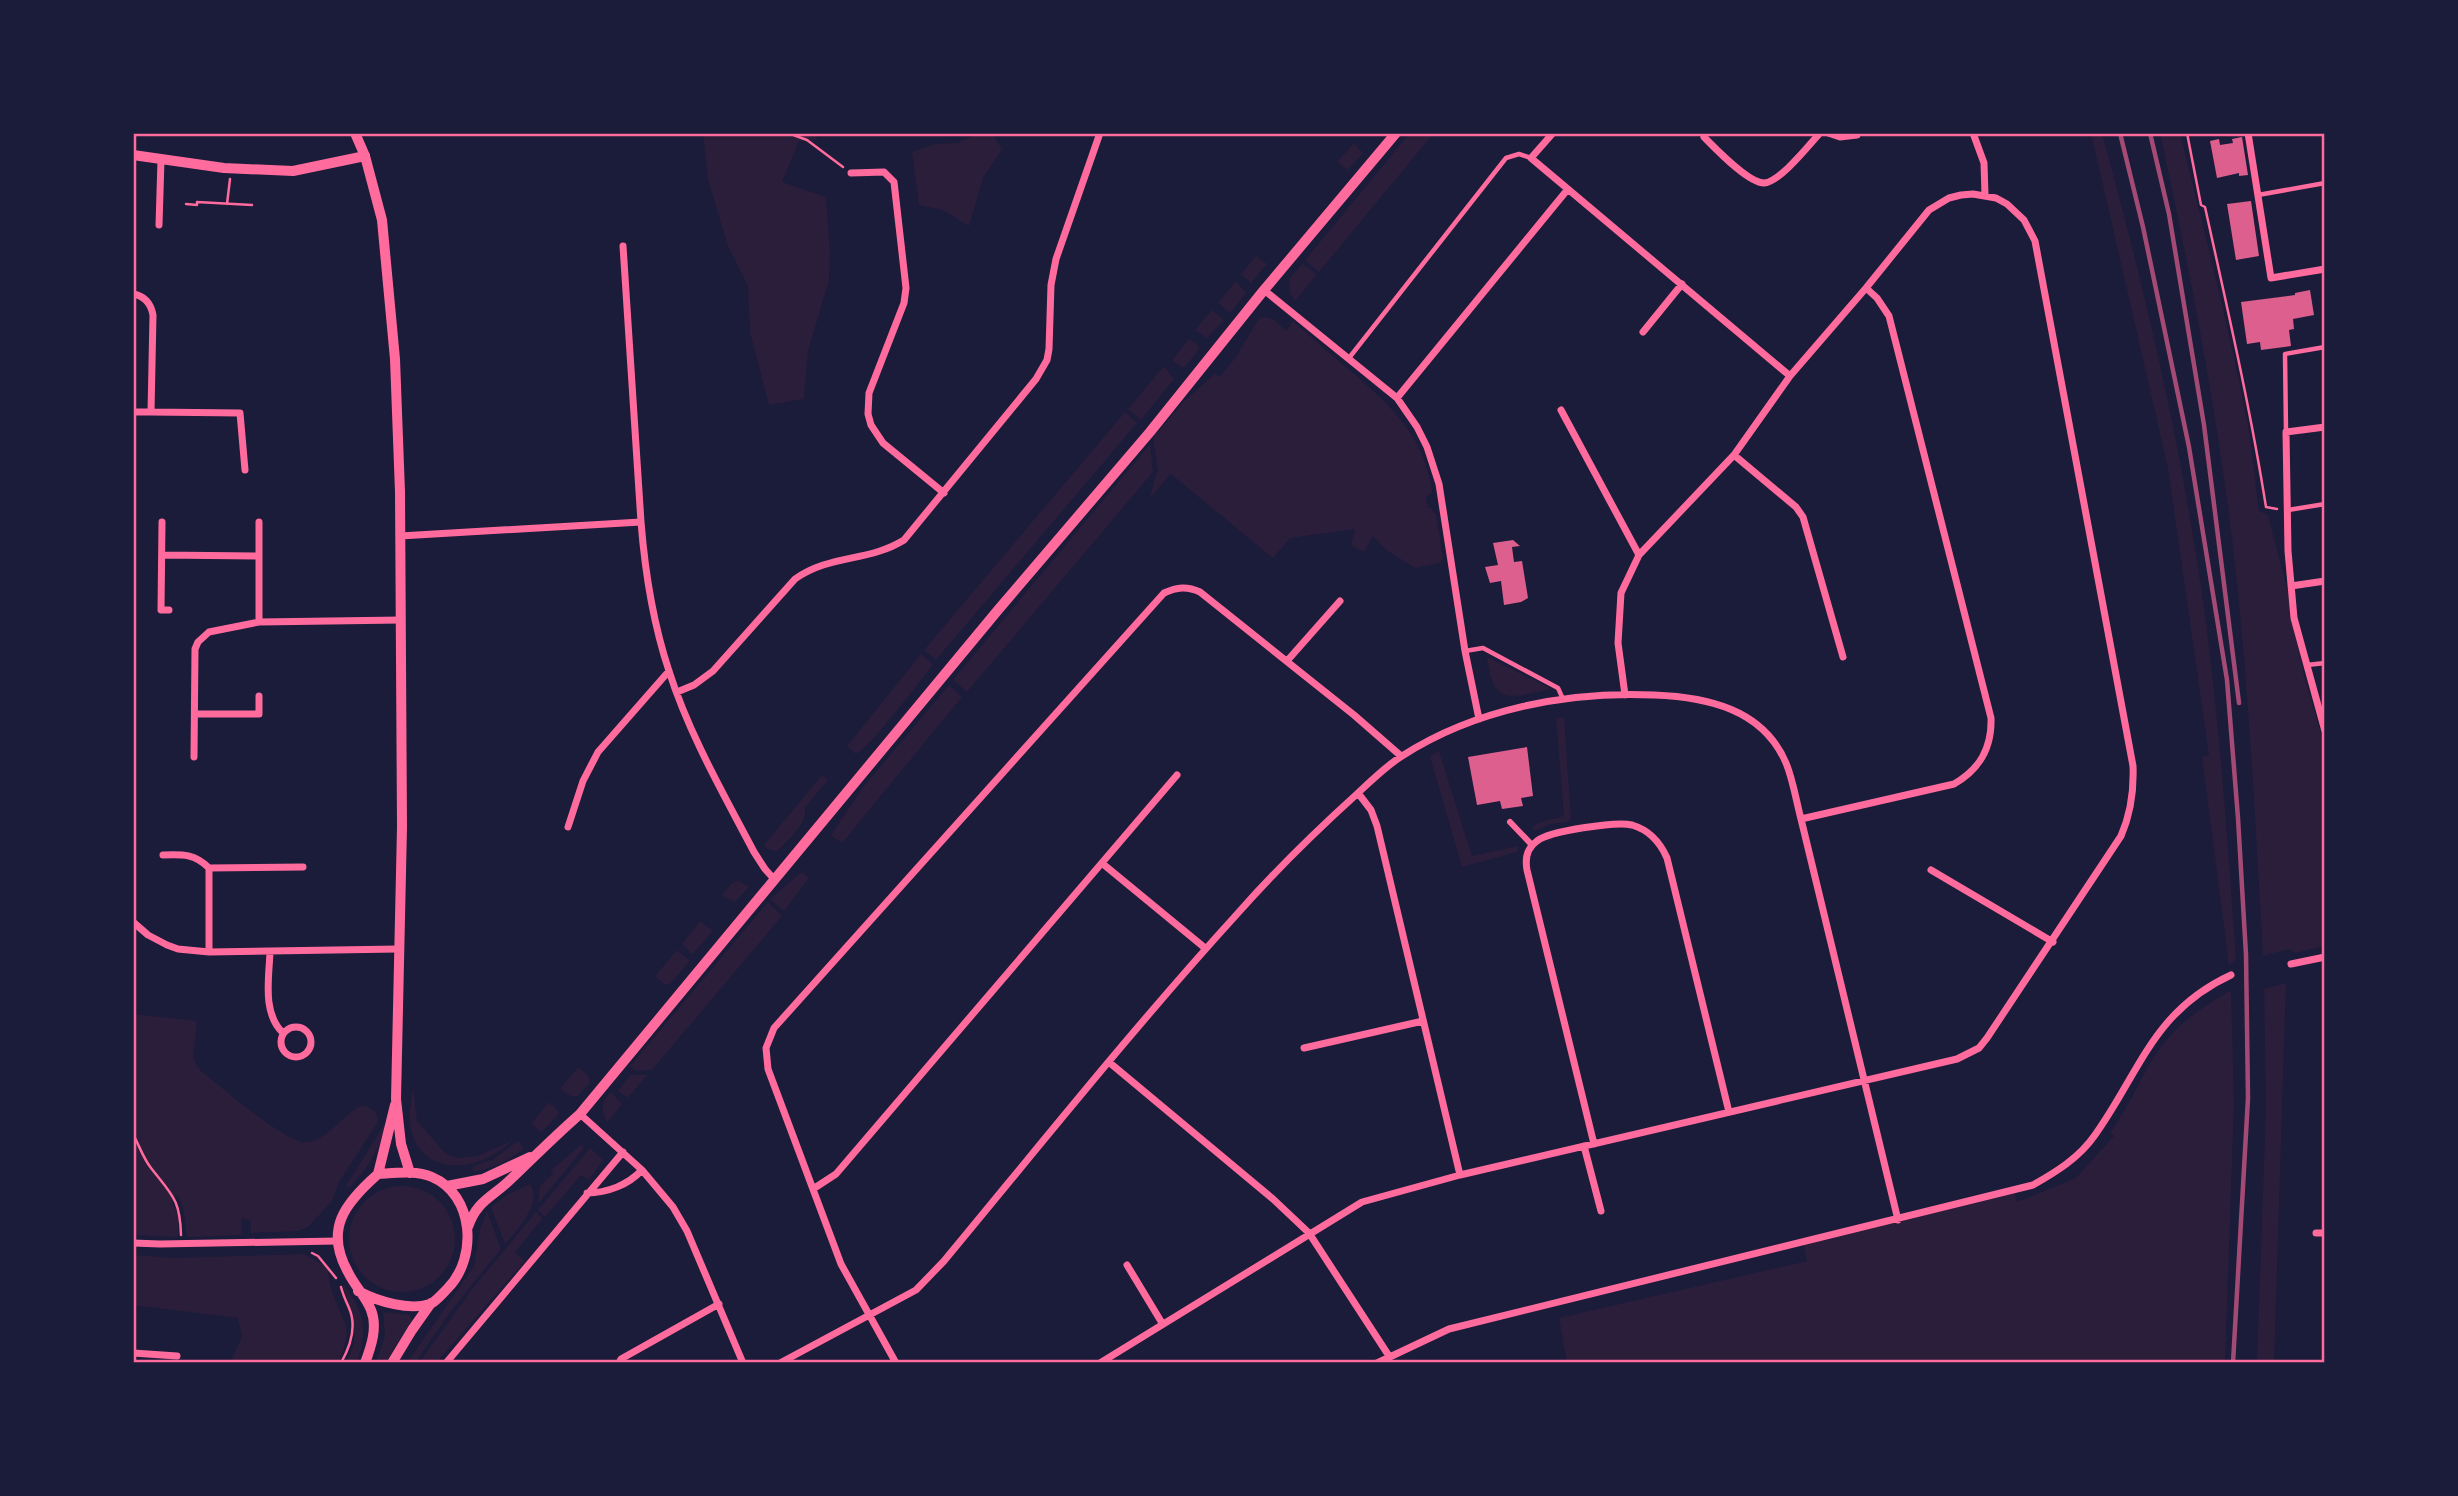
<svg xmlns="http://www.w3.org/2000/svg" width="2458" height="1496" font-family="Manrope,sans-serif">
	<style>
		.green { fill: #2a1e3b }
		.building { fill: #dd5f8e }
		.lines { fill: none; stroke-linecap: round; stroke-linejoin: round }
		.path { stroke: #ff6b9d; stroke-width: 2.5 }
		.service { stroke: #ff6b9d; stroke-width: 4.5 }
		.pedestrian { stroke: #ff6b9d; stroke-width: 6 }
		.minor { stroke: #ff6b9d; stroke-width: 7 }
		.tertiary { stroke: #ff6b9d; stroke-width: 10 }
		.secondary { stroke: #ff6b9d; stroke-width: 10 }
		.rail { stroke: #a44b75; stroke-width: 4.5 }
		.neatline { fill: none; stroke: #ff6b9d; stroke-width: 2.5 }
	</style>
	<rect width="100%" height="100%" fill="#1b1b3a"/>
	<!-- green -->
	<path class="green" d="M703,133H816L817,140L799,141L782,182L826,197L830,253L829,281L808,351L804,399L769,405L750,332L748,286L728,246L708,180Z
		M979,133H991L1002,149L983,178L969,226L943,210L919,205L912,152L935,144L958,143Z
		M1410,133H1434L1319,272L1305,260Z
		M2091,133H2102C2139,268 2172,404 2194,542C2217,680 2226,819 2236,959L2229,965L2202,757L2209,755L2168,468Z
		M2160,133H2180C2204,230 2229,327 2248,426C2253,454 2255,483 2259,511L2268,515L2289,596L2304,676L2325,748V946L2295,953L2290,949L2263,956C2256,834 2250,713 2238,592C2222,437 2193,285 2160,133Z
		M1354,143L1363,153L1348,170L1337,162Z
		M1256,256L1267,264L1251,283L1241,274Z
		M1302,264L1317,274L1295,301L1290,293L1289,279Z
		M1236,281L1246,293L1232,311L1229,312L1218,303Z
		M1212,310L1224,320L1207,338L1195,330Z
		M1266,317L1273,319L1286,331L1293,321C1307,333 1320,345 1334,357C1378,394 1425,430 1432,492L1426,497L1428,508H1431L1436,515L1443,558L1440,563L1415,568L1386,550L1373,536L1364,552L1351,545L1355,529L1290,538L1273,558L1171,474L1150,498L1156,474L1158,471L1153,438L1184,401L1215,374L1220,377L1236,357L1259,318Z
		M1189,339L1197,344L1200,348L1185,367H1181L1172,360Z
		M1164,366L1174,379L1141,420L1128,409Z
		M1125,412L1137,423L936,660L924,650Z
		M1150,444L1153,472L967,692L953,680Z
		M921,654L933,665C918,683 872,746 856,754L847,746Z
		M1487,657L1552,689C1511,697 1493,708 1487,657Z
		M949,685L962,697L842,843L831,835L864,786Z
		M1564,717L1571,818L1568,822L1550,824L1535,831L1532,827L1540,822L1564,816L1556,718Z
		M1439,751L1472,856L1518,846L1517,852L1462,867L1430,756Z
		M822,775L828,780L805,807C808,824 788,840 777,851L768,849L764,845Z
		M800,873H804L809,878L784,911L770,899Z
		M738,880L749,887L735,902L722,895L731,884Z
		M768,902L782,916L652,1070L635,1071L630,1066Z
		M700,921L713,931L694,953H691L682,944Z
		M677,950L690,961L670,984L665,985L655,976Z
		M2286,983L2274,1363H2257L2266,1106L2264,989Z
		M2231,990L2234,1103L2225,1363H1567L1559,1318L1807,1261L1803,1243L2014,1190L2017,1202L2076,1178L2114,1136L2110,1133C2131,1105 2142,1071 2163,1044C2182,1020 2206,1005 2231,990Z
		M133,1014L197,1021L193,1059L200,1070C220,1086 280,1138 302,1142C324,1146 347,1110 361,1106C367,1105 372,1110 376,1112L378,1122L339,1182L332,1201L308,1227L298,1231L251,1233L250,1220L241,1218L242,1235L187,1237C185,1222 185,1207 177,1195L171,1200L178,1215V1237L133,1235Z
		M578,1067L588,1075L590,1083L578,1096H571L560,1089Z
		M630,1075H647L628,1098L618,1091Z
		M413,1087L417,1121L446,1154L458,1158L478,1156L516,1139C505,1146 495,1155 483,1160C449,1174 412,1161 410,1121C409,1110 412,1098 413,1087Z
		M611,1092L622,1104L608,1122C599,1111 602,1100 611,1092Z
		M549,1102L558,1111L559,1114L542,1132L531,1124Z
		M384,1125L385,1127C378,1152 367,1169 349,1188L346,1186Z
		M518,1141L524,1148C510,1161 492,1168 473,1172V1166L492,1160Z
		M581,1145L584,1148L538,1204L540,1186L553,1173L551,1170Z
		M590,1148L603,1160L589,1180L581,1175L545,1217L538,1210Z
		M530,1184C544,1201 517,1231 505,1244L491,1207L507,1195Z
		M349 1239a53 53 0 1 1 106 0a53 53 0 1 1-106 0Z
		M487,1211L501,1249L451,1311L415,1363H407L474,1266L480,1229Z
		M536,1212L543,1218L515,1252L525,1261L436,1363H419L473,1288Z
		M304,1254L327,1267C329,1276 330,1286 333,1294C345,1327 354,1327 338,1363H230L242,1337L238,1318L133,1305V1255L173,1258Z
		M343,1284C363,1308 370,1333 356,1363H346C364,1331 349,1315 343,1284Z
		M385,1312L410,1315L412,1320L385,1363H376L385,1336L383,1313Z"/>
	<!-- building -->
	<path class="building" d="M2242,137L2248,175L2239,176V173L2217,178L2210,141L2219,139L2220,145L2233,143L2232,139Z
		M2251,201L2259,256L2236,260L2227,204Z
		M2310,290L2314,315L2293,319L2294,329L2289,330L2291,346L2261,350L2260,342L2247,344L2241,302L2295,295V293Z
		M1513,540L1520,546L1512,547L1514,562L1522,561L1528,598L1521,602L1504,605L1501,581L1490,583L1485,567L1498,565L1493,543Z
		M1527,747L1533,796L1521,798L1523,806L1502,809L1500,801L1477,805L1468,757Z"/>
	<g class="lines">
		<!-- path -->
		<path class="path" d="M788,133L807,140L843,167
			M2187,133L2201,205L2205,207C2227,307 2250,406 2266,507L2277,509
			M186,204L197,205V202L252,205
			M227,204L230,179
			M133,1134C139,1145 143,1158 151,1168C172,1195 180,1199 181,1235
			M312,1253L318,1256L336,1278
			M341,1287C343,1295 346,1301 349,1308C357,1326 350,1347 341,1363"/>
		<!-- service -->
		<path class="service" d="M2258,195L2325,183
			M1349,358L1506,158L1519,154L1531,158
			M2286,431L2285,354L2325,347
			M2288,510L2325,504
			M1465,651L1483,648L1558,688L1563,699
			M2307,665L2325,663"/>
		<!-- pedestrian -->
		<path class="pedestrian" d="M1510,822L1532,845"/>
		<!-- minor -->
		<path class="minor" d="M1553,133L1531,158L1790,376
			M1828,133L1840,137L1857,135
			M1973,133L1984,163L1985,195
			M2248,133L2271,278L2325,269
			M1704,137C1716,149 1748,183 1764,183C1780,182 1809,145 1820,133
			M851,173L884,172L894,182L906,288L904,303L869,393L868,414L871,425L883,443L944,493
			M159,225L161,160
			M623,246L641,522C645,572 653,623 669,671C689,734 723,793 754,852L765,869L774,879
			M1264,290L1397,398L1417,427L1427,447L1439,484L1465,651L1479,719
			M133,294C145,296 151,304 153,315L151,412L240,413L245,470
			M1643,332L1682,284
			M1397,398L1568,189
			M1561,410L1639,555
			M133,412H151
			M2325,427L2286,432L2288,551L2294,618L2325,731
			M1734,455L1796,507L1803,517L1843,657
			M162,522L161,610H169
			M259,522V622
			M400,536L641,522
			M162,555L258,556
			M2291,586L2325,581
			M1287,661L1340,601
			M677,692L694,685L713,671L795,579C830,554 869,562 904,540L1036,379L1047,360L1049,349L1051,285L1056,259L1100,133
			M195,714H259V696
			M194,757L195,649L198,642L209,632L259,622L401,620
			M1358,793L1371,810L1377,826L1460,1175
			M1801,819L1954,784C1980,769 1992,748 1991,718L1889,316L1877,298L1866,288
			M568,827L583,781L598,752L669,671
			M163,855C183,854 195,854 209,868
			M1103,864L1205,948
			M1931,870L2053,942
			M133,922L148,935L167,945L178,949L209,952L398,949
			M209,952V868L303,867
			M270,952C269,978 262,1013 283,1033
			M2291,964L2325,957
			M281 1042a15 15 0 1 1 30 0a15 15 0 1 1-30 0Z
			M1304,1048L1423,1021
			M1110,1063L1273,1199L1309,1233L1389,1356
			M580,1114L642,1170L673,1207L687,1231L743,1363
			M1594,1144L1527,870C1525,859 1527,848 1537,841C1549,831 1617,821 1632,825C1649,830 1660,842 1667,858L1729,1112
			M1584,1146L1601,1211
			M813,1189L836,1174L1177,775
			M587,1193C607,1193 628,1185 642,1170
			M2316,1233H2325
			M133,1243L160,1244L337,1241
			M1127,1265L1162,1323
			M133,1353L177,1356
			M446,1363L623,1152
			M619,1363L621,1359L719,1304
			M780,1363L916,1290L944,1261C1041,1144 1136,1025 1238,913C1276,870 1316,831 1358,793C1372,780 1386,766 1402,756C1475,709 1568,691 1654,695C1707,697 1763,709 1786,763C1793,780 1796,800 1801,819L1898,1220
			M896,1363L841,1264L768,1069L766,1048L774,1028L1164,593C1177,587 1187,586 1200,592L1354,715L1401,756
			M1100,1363L1362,1202L1460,1175L1957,1059L1979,1048L1987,1038L2121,836C2131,813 2134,791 2133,766L2035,241L2024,220L2007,204L1996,198L1973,194L1961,195L1949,198L1929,210L1866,288L1790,376L1734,455L1639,555L1621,593L1618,643L1625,695
			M1377,1363L1449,1329L2033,1185C2056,1172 2079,1158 2095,1135C2140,1072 2153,1011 2231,975"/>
		<!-- tertiary -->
		<path class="tertiary" d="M133,155L224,168L293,171L365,156"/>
		<!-- secondary -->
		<path class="secondary" d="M355,133L365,156L382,220L395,359L400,492L402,827L396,1099L401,1144L410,1173
			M378,1174L395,1105
			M447,1186L483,1179L530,1157
			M468,1227C477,1200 493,1197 511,1179C534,1157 556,1135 580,1114L998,610L1150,432L1264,290L1396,133
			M358,1291C377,1301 411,1312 432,1303C437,1300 443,1293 448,1288C478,1257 474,1195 432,1177C416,1170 395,1173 378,1174C345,1203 324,1229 348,1272C354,1285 366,1297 371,1310C378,1327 371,1347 365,1363
			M392,1363L412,1330L431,1303"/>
		<!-- rail -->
		<path class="rail" d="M2120,133L2143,227L2189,447L2227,680L2238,818L2246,955L2248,1098L2233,1363
			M2150,133L2169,214L2204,425L2239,703"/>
	</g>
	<!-- border -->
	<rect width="2458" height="1496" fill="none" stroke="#1b1b3a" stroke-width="270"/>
	<rect x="135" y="135" width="2188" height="1226" class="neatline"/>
</svg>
